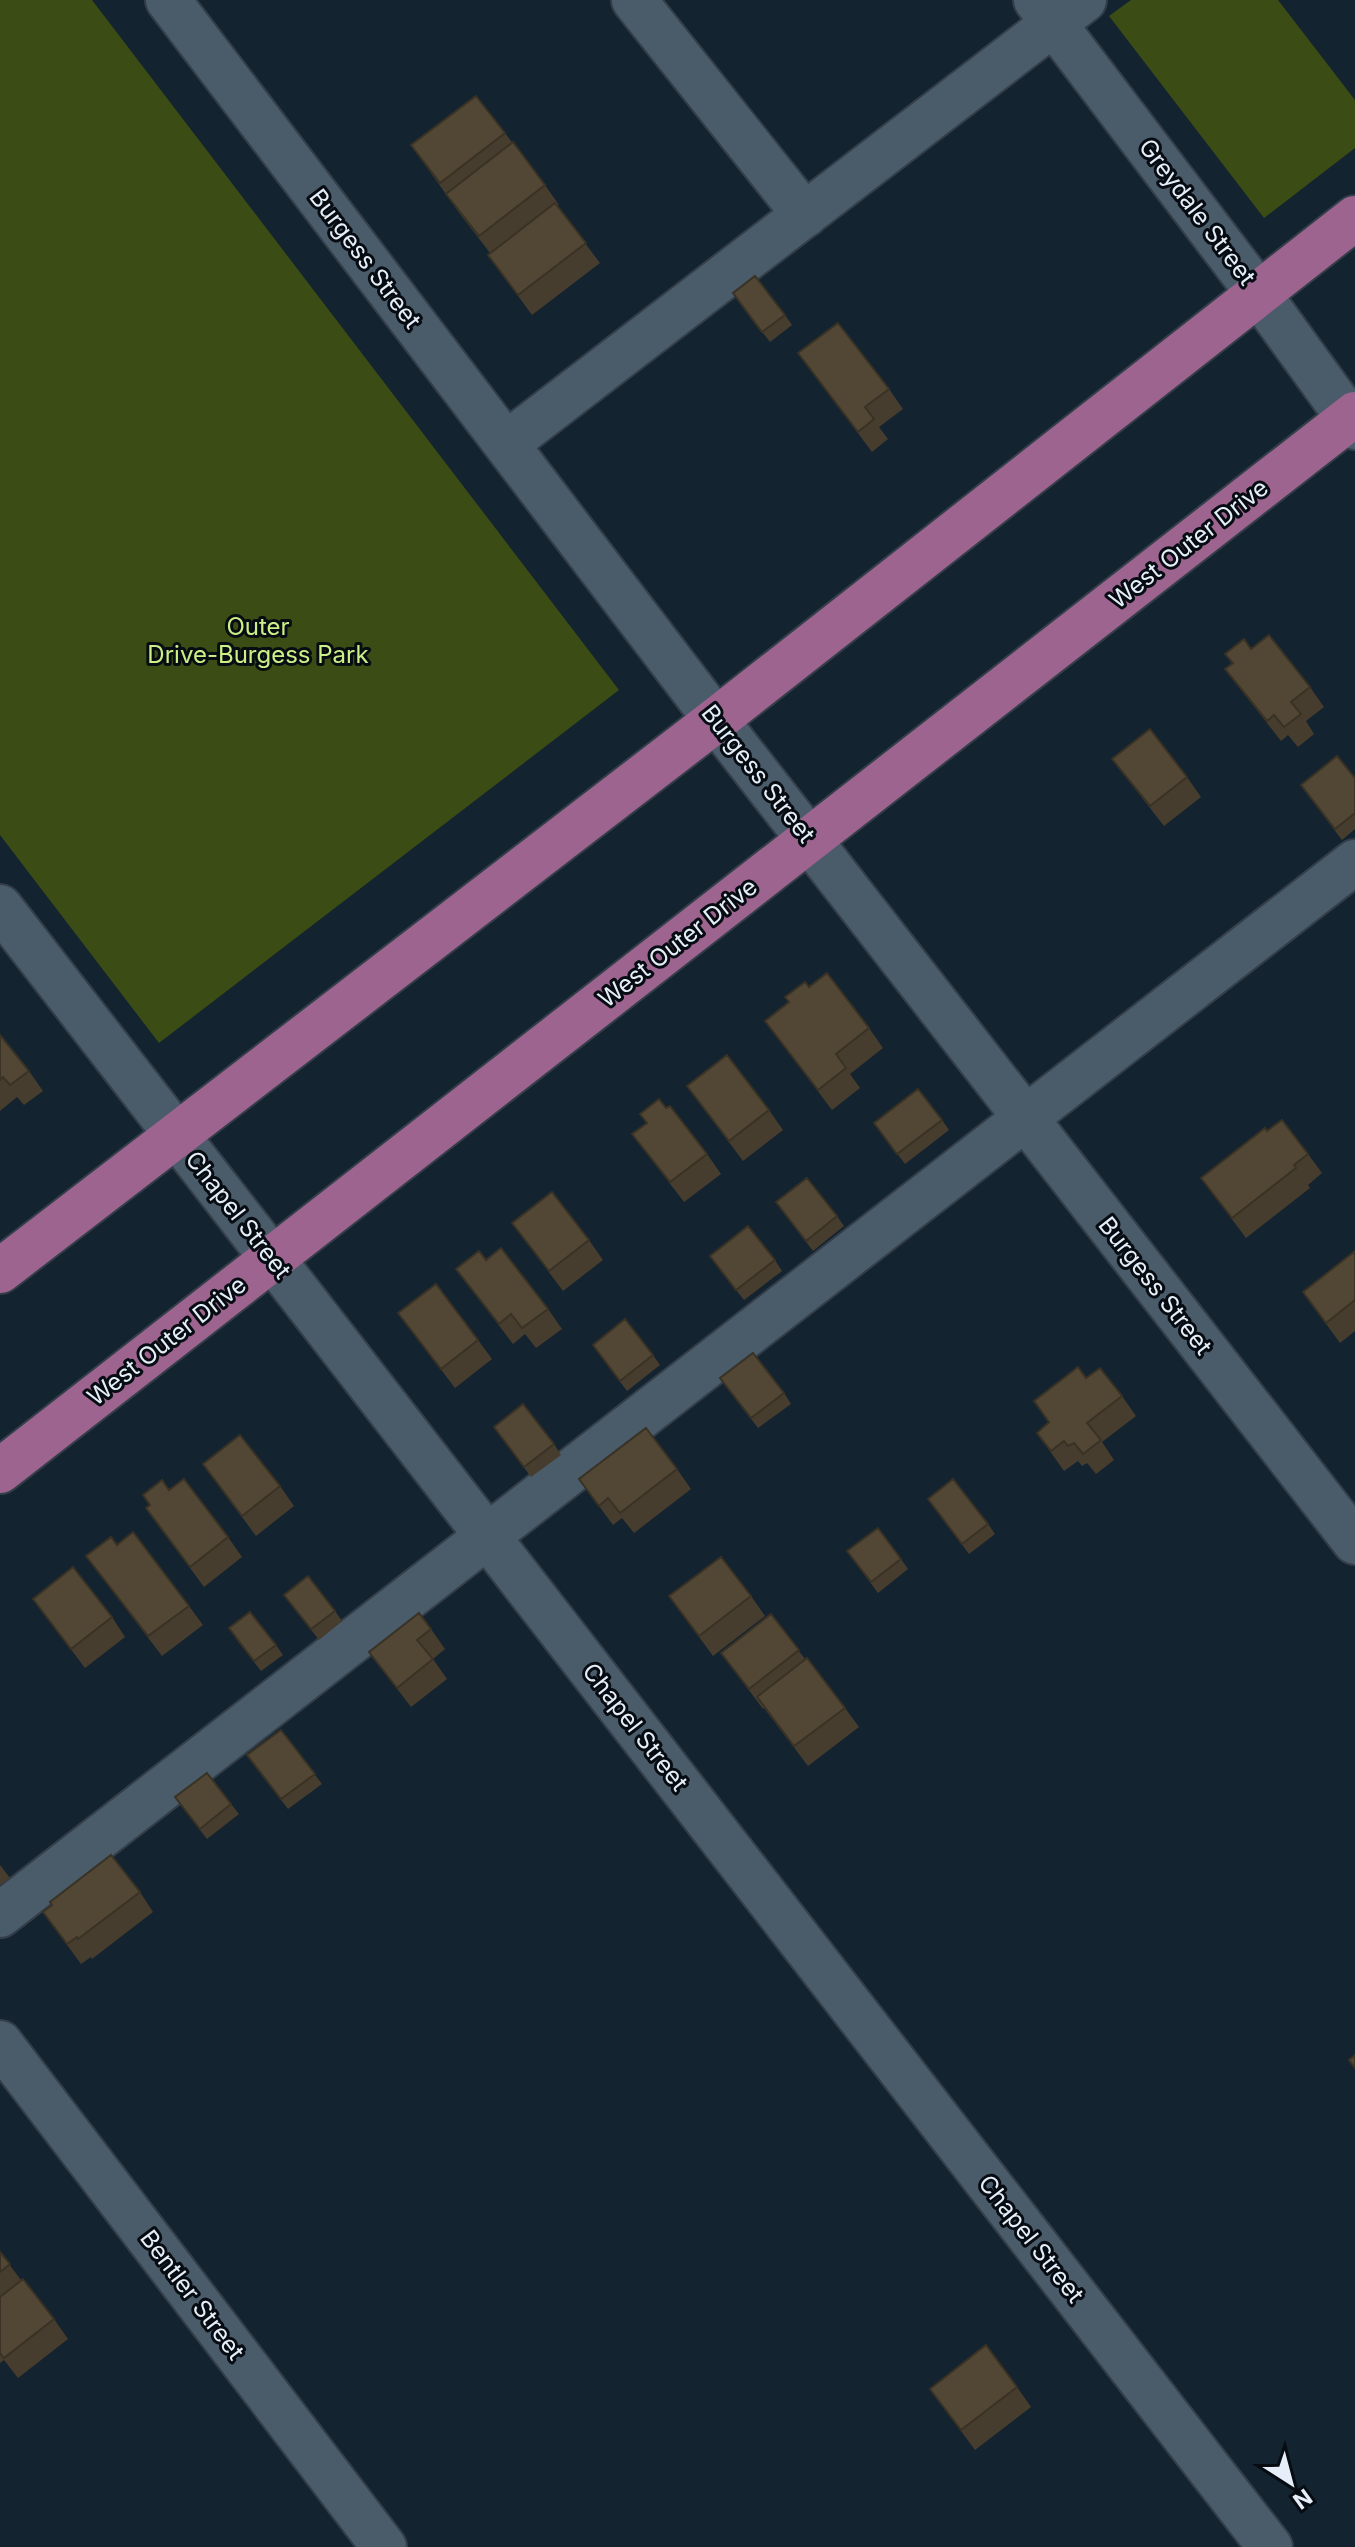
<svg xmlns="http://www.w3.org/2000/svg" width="1355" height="2547" font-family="Inter,sans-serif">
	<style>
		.green { fill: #3b4c15 }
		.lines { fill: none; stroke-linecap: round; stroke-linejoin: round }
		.minor-casing { stroke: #333e49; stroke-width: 48 }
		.major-casing { stroke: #333e49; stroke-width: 48 }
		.minor { stroke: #4a5b6a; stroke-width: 44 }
		.major { stroke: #9d6490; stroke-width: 44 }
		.wall { fill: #473d2e }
		.building { fill: #524735; stroke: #393225; stroke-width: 2 }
		.labels { text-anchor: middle; stroke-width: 6; stroke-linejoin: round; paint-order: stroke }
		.street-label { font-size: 24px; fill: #e6eff9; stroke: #060c11 }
		.park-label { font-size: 24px; fill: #ccef87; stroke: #060c11 }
	</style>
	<rect width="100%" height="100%" fill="#142330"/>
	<!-- green -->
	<path class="green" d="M0,0H92L619,690L159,1043L0,835Z
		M1131,0H1278L1355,100V148L1264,218L1109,16Z"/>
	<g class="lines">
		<defs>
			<path id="minor" d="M168,0L716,720L1355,1542
				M634,0L805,215
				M1036,0L1258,293L1355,427
				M506,444L1084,0
				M0,907L1270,2547
				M0,1915L1355,862
				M0,2043L384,2547"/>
			<path id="major" d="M0,1271L716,720L1355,218
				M0,1471L1355,414"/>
		</defs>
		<!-- minor casing -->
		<use href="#minor" class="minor-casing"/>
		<!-- major casing -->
		<use href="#major" class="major-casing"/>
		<!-- minor -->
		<use href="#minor" class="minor"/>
		<!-- major -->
		<use href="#major" class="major"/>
	</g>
	<!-- wall -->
	<path class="wall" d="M505,133L545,185L559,205L557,206L600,263L532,315L488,255L490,253L460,214L411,145Z
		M740,304L785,315L792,325L770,342Z
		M798,353L889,389L903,409L879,427L888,439L872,452Z
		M1251,649L1310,687L1324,707L1306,721L1314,734L1298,747L1288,735L1281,741L1225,669L1232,664L1225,654Z
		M1112,759L1187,777L1201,797L1164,826Z
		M1355,778V829L1342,840L1308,795Z
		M809,987L869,1028L883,1048L850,1074L860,1088L832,1110L765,1021L789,1003L785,997Z
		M0,1035L29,1071L43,1091L24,1105L17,1097L0,1111Z
		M687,1086L769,1110L783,1130L743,1161Z
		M640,1114L707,1154L721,1174L684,1202L632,1134L647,1123Z
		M942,1120L949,1130L905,1164L874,1123Z
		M1267,1131L1308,1154L1322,1173L1308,1185L1310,1188L1246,1238L1201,1178Z
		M776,1202L837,1216L844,1226L813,1251Z
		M512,1223L589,1240L603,1260L563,1291Z
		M1355,1251V1331L1340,1343L1303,1292Z
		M486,1260L548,1309L562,1329L536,1348L525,1334L513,1344L456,1269Z
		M775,1260L782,1271L744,1300L717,1266Z
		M398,1313L478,1340L492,1359L455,1388Z
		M600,1355H653L660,1365L627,1391Z
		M720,1378L784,1393L791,1404L758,1428Z
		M1086,1378L1122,1396L1136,1416L1102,1442L1114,1460L1096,1474L1087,1463L1082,1466L1078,1461L1064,1471L1037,1433L1049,1423L1034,1401Z
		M494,1427L554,1444L561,1455L531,1477Z
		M203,1464L280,1486L294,1506L256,1536Z
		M677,1469L691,1489L634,1533L622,1518L613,1525L579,1479Z
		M169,1490L228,1537L242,1557L204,1587L146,1508Z
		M928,1499L988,1524L995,1534L969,1554Z
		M117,1545L189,1606L203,1625L162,1656L86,1556Z
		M901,1559L908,1569L878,1593L855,1562Z
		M284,1595L335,1611L342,1621L319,1640Z
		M669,1596H751L765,1616L713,1656Z
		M33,1599L112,1617L125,1637L85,1668Z
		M771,1614L805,1659L845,1708L859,1727L808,1766L764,1708L763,1709L721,1653Z
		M431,1629L445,1649L433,1659L447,1679L411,1707L369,1652Z
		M236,1639L276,1645L283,1655L261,1671Z
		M281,1730L322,1784L288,1809L254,1765Z
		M231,1804L239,1814L207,1839L182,1807Z
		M0,1865L10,1878L0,1885Z
		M140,1892L153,1912L92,1959L91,1957L81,1964L43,1912Z
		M0,2252L21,2280L54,2319L68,2339L18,2378L4,2360L0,2363Z
		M1017,2387L1031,2407L975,2450L930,2389Z"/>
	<!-- building -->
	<path class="building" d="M476,96L505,133L440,183L411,145Z
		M513,142L545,185L479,236L446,194Z
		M555,203L586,243L518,295L488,255Z
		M755,276L785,315L762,332L733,293Z
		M838,323L889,389L865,407L874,419L858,432L798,353Z
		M1269,635L1310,687L1291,702L1301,714L1284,727L1274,715L1267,721L1225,669L1233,663L1225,654L1244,639L1251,649Z
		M1150,729L1187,777L1150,806L1112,759Z
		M1337,756L1355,778V813L1335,829L1301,785Z
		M827,973L869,1028L836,1054L846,1068L818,1090L765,1021L789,1002L785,997L805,982L809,987Z
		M0,1035L29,1071L10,1085L3,1077L0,1080Z
		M727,1055L769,1110L729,1141L687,1086Z
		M918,1089L942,1120L897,1154L874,1123Z
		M659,1099L666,1108L670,1106L707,1154L670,1182L632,1134L647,1123L640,1114Z
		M1282,1120L1308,1154L1294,1165L1296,1168L1232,1218L1201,1178L1265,1128L1267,1131Z
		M807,1178L837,1216L806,1241L776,1202Z
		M552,1192L589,1240L549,1271L512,1223Z
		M748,1226L775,1260L736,1290L710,1256Z
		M501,1248L548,1309L522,1328L511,1314L499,1324L456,1269L479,1251L486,1260Z
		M1355,1251V1300L1326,1323L1303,1292Z
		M436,1284L478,1340L441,1369L398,1313Z
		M625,1319L653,1355L620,1381L593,1345Z
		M753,1353L784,1393L751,1418L720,1378Z
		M1078,1367L1086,1378L1100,1368L1122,1396L1087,1423L1101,1440L1083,1454L1074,1443L1068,1446L1064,1441L1051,1451L1037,1433L1049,1422L1034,1401Z
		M523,1404L554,1444L524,1467L494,1427Z
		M646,1428L677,1469L620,1513L608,1498L599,1506L579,1479Z
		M240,1435L280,1486L242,1516L203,1464Z
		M184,1479L228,1537L190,1567L146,1508L150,1505L143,1495L162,1480L169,1490Z
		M953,1479L988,1524L962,1544L928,1499Z
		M878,1528L901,1559L871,1582L847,1551Z
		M133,1532L189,1606L148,1636L86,1556L111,1537L117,1545Z
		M721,1557L751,1596L699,1636L669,1596Z
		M73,1567L112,1617L71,1649L33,1599Z
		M308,1576L335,1611L311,1629L284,1595Z
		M250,1612L276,1645L254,1661L229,1628Z
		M419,1613L431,1629L417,1640L433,1659L397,1688L369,1652Z
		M771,1614L799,1650L749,1689L721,1653Z
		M807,1658L845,1708L794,1746L757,1697Z
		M281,1730L315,1774L281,1799L247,1755Z
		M207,1773L231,1804L200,1829L175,1797Z
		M111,1855L140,1892L78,1939L77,1937L67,1944L43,1912L52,1905L50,1902Z
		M1355,2055V2068L1349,2060Z
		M0,2252L10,2264L0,2272Z
		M23,2279L54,2319L4,2358L0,2353V2297Z
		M986,2345L1017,2387L961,2430L930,2389Z"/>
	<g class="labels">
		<!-- street labels -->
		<g class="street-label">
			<text transform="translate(1197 212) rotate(53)" y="8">Greydale Street</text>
			<text transform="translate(365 259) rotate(53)" y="8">Burgess Street</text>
			<text transform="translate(1189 544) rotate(-38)" y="8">West Outer Drive</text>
			<text transform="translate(758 774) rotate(52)" y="8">Burgess Street</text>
			<text transform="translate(678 943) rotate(-38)" y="8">West Outer Drive</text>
			<text transform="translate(238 1215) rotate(52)" y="8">Chapel Street</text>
			<text transform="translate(1155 1286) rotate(52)" y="8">Burgess Street</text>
			<text transform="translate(167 1341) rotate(-38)" y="8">West Outer Drive</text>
			<text transform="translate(635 1727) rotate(52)" y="8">Chapel Street</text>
			<text transform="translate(1031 2239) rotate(52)" y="8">Chapel Street</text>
			<text transform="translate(192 2295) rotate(53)" y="8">Bentler Street</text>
		</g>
		<!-- park labels -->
		<g class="park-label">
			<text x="258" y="635">Outer<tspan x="258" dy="28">Drive-Burgess Park</tspan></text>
		</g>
	</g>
	<!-- north arrow -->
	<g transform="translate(1291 2483) rotate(144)" stroke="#060c11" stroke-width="6" paint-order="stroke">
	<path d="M0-6L14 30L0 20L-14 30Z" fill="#e6eff9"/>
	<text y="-12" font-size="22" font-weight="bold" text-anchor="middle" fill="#e6eff9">N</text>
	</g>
</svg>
